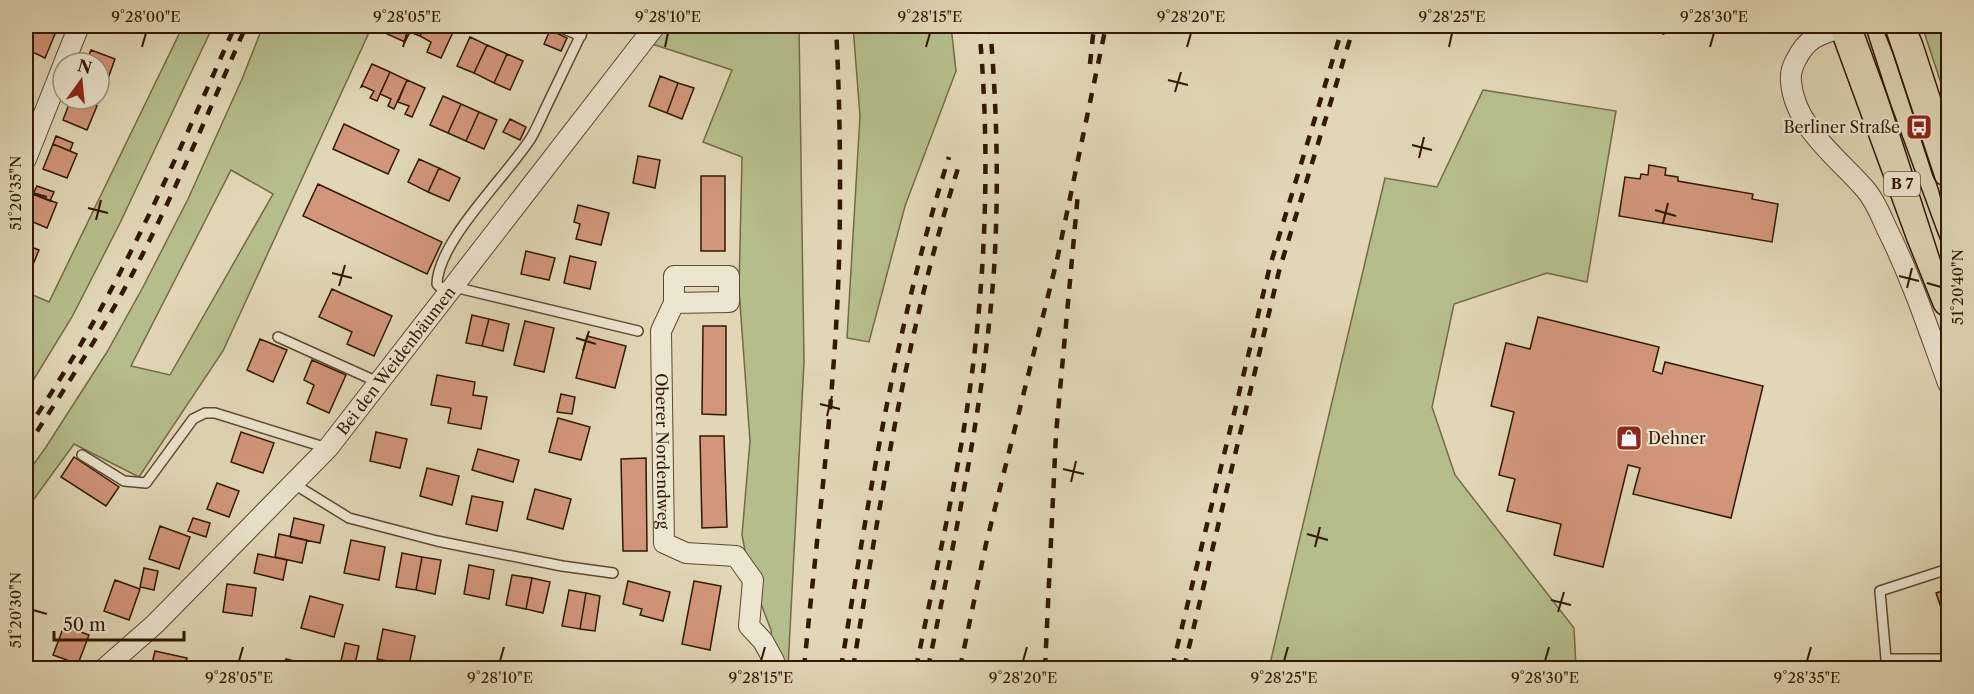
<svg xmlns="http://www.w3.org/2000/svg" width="1974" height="694" font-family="'Libre Caslon Text',serif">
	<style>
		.green { fill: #b6bd8c; stroke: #746a47; stroke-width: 1.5; fill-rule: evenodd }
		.building { fill: #d2967a; stroke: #311802; stroke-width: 1.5 }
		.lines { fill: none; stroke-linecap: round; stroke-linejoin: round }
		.lane-casing { stroke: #5d482f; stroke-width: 12 }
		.street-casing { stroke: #5d482f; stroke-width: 22 }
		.primary-casing { stroke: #311802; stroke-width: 33 }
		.lane { stroke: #ece5d0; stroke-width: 9 }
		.street { stroke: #ece5d0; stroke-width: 20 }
		.primary { stroke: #e1d7b6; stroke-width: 30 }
		.tram { stroke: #311802; stroke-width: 1.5 }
		.rail { stroke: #311802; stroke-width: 4.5; stroke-dasharray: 10 10; stroke-linecap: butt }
		.ticks { fill: none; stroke: #311802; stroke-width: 2 }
		.labels { text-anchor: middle; stroke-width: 4.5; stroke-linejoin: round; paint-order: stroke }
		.shield { fill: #ece5d0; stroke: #695640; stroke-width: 1.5 }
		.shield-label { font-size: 15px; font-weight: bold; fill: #311802 }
		.poi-label { font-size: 16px; fill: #311802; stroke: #ece5d0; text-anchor: end }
		.street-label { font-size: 16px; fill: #311802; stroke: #ece5d0 }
		.neatline { fill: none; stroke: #311802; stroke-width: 2 }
		.ticks-label { font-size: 15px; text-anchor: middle; fill: #311802 }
	</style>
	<rect width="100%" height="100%" fill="#e1d7b6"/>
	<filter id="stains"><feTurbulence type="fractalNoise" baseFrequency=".00333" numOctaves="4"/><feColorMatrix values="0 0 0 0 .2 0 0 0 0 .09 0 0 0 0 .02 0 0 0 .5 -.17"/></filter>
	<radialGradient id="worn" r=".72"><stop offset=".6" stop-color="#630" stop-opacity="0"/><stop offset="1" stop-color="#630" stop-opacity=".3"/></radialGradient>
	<!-- green -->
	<path class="green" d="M183,26H213L120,223L72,317L26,392V292L49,302Z
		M263,26H372L223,351L139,477L74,444L26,510V475L46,447L107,352L143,287L188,199L242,79ZM231,170L273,194L170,375L131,366Z
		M655,26H799L804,362L788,668H773L771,630L749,572L742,535L750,441L739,290L742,157L703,142L732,70L643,41Z
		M853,26H951L956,71L905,206L869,342L847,338L860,116Z
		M1922,26H1938L1948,56V104Z
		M1483,90L1616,111L1587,282L1547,273L1454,304L1432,407L1455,475L1574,628L1576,668H1269L1385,178L1437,187Z"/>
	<!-- building -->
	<path class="building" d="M32,26L55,34L45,58L26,49V40Z
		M391,26H425L420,36L410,32L405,42L387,34Z
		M425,26H443L454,30L441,58L427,52L431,42L420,36Z
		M1660,26H1688L1663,34Z
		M550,30L567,38L561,51L544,44Z
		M470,37L487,45L474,73L457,66Z
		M487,45L507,54L494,83L474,73Z
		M91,50L115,59L106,84L99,81V63H86Z
		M507,54L523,61L510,90L494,83Z
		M372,64L390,72L377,101L370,98L374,91L363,86L361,87Z
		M390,72L407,80L394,109L388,106L391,99L380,94Z
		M660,76L678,83L667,113L649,106Z
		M407,80L425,88L412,117L405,114L409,106L398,102Z
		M678,83L694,88L682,119L667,113Z
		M443,96L461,104L448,133L430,125Z
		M71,99H79L97,106L87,130L63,120Z
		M461,104L479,112L466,141L448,133Z
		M479,112L497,120L484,149L466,141Z
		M510,119L526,127L520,140L503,132Z
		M344,124L399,150L388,174L333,149Z
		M56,136L73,143L70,151L53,144Z
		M53,144L77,154L67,178L43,169Z
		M638,156L660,160L655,188L633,183Z
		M419,159L439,168L428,192L408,182Z
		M1649,165L1666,168L1665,175L1678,177V181L1753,194L1752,199L1778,204L1772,242L1619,216L1625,177L1640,179L1641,174L1648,175Z
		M439,168L460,178L449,201L428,192Z
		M701,176H725V251H701Z
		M318,184L442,242L427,274L303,216Z
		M37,186L54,192L50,201L33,194Z
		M33,194L57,203L47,228L26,219V213Z
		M578,205L609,213L601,245L576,239L580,224L574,222Z
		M26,245L39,250L29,274L26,273Z
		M526,251L555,258L549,280L521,274Z
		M570,256L596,262L590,289L564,283Z
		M332,289L392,316L374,356L347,344L352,332L319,317Z
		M472,315L489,319L482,346L466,343Z
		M1538,317L1659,347L1653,371L1662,374L1665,362L1763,386L1731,518L1633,494L1640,468L1628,465L1603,567L1554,555L1561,524L1507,511L1515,479L1499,475L1514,412L1491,406L1506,343L1530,349Z
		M489,319L509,324L503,351L482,346Z
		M525,321L554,328L544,372L514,365Z
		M703,326H726V415L702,414Z
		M587,336L626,346L615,388L576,378Z
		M260,339L287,350L273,382L247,370Z
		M312,360L346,375L329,413L307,403L314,385L304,380Z
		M437,375L475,382L473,395L487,397L481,429L448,423L451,408L431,405Z
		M561,394L575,397L572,414L557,412Z
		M558,418L590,427L581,460L549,452Z
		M241,432L274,443L263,473L231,462Z
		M376,432L407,439L400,468L370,461Z
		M700,436H724L727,527L702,528Z
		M478,449L519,460L513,482L472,470Z
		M74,457L119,487L106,506L61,477Z
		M646,458L647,551H623L621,459Z
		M427,468L459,476L452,505L420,496Z
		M217,483L239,491L229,517L207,509Z
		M535,489L571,499L563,529L527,519Z
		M472,496L503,502L497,531L466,524Z
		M193,518L210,523L206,537L188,531Z
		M294,518L324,525L320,543L290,537Z
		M160,526L190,537L179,569L149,559Z
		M279,534L307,540L302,563L275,557Z
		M351,540L385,547L379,580L344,573Z
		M402,553L422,557L416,590L396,587Z
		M258,554L287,560L283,580L254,573Z
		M422,557L441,560L435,594L416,590Z
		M469,565L494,570L489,599L464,594Z
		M144,568L158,571L154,590L140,587Z
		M512,575L532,578L526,609L506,605Z
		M532,578L550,582L543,613L526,609Z
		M115,580L140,589L129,620L104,611Z
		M628,581L670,592L663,621L640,615L642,609L623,604Z
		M694,581L721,586L710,650L682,644Z
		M227,584L256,588L252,616L223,612Z
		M1948,589V628L1936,593Z
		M569,590L586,593L580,629L562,626Z
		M586,593L600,596L595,631L580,629Z
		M310,596L343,605L334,637L301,628Z
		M64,626L89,635L78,664L53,655Z
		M383,629L415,636L409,665L377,659Z
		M345,643L359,646L355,664L341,661Z
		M155,651L187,658L185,668H151Z
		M286,659L316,666V668H284Z"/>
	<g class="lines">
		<defs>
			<path id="lane" d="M557,26L581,36
				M454,287L638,331
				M447,294L437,284C438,241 506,177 531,138C538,126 543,113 549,101C561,76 573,51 585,26
				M278,337L380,383
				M82,455L124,481L146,483L193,419L205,413H215L327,448
				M294,484L349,518L437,541L562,566L613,573
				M1948,569L1880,591L1886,659H1948"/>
			<g id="street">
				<path d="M1846,26C1823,34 1808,35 1796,60C1792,67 1790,73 1791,82C1795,127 1837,157 1865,189C1875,200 1881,216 1887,229C1912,279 1929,331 1948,383"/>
				<path d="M64,63L79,26"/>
				<path d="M26,159L63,66"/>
				<path id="s1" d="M674,303L729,302V276H674V303L661,331L664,543L686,553L736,556L753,580L749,626L763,641L774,661L772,668"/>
				<path id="s2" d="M105,668L155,624L328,448L655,26"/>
			</g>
			<path id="primary" d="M1845,26L1922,236L1948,301
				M1899,26L1908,48L1948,171"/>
		</defs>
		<!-- lane casing -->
		<use href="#lane" class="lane-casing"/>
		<!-- street casing -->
		<use href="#street" class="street-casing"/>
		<!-- primary casing -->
		<use href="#primary" class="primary-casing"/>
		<!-- lane -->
		<use href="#lane" class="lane"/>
		<!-- street -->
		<use href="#street" class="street"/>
		<!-- primary -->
		<use href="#primary" class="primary"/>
		<!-- tram -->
		<path class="tram" d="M1865,26L1948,283
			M1884,26L1939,191L1948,228"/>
		<!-- rail -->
		<path class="rail" d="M1090,64L1094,26
			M26,431C113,305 173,165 235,26
			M26,448C61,395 95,342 126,286C171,202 208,113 246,26
			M804,668C817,533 835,397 839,261C841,183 840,104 836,26
			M841,668C869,497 896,324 949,157
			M853,668C881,498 907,327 960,162
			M916,668C931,594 948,520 961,446C985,308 992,165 979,26
			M928,668C955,537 984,405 994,270C999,189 997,107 990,26
			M960,668L986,544L1057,260L1106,26
			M1045,668L1056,434L1078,193
			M1172,668L1270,266L1343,26
			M1184,668L1279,271L1354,26"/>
	</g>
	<!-- ticks -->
	<path class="ticks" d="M142,47L146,33M403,47L407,33M665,47L668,33M926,47L930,33M1187,47L1191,33M1449,47L1452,33M1710,47L1714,33M1168,80L1188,85M1175,92L1181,72M1412,145L1432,150M1419,158L1424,137M33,193L47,197M88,208L108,213M1655,210L1676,216M96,220L101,200M1663,223L1668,203M332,273L352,278M1899,276L1919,281M1927,283L1941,287M339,286L345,265M1907,288L1912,268M576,338L596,344M583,351L589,331M820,404L840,409M827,416L832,396M1063,469L1084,474M1071,482L1076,461M1307,534L1328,540M1315,547L1320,527M1551,600L1571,605M33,610L47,614M1558,612L1564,592M239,661L243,647M500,661L504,647M761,661L765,647M1023,661L1027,647M1284,661L1288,647M1545,661L1549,647M1807,661L1811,647"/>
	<!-- icons -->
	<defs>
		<symbol id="bus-square" viewBox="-11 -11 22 22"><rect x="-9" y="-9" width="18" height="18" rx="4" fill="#8f2418" stroke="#ece5d0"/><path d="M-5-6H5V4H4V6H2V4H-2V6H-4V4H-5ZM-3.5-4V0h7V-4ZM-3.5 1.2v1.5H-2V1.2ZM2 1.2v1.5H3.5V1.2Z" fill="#fff"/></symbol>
		<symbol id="shop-square" viewBox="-11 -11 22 22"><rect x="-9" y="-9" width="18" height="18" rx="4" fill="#8f2418" stroke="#ece5d0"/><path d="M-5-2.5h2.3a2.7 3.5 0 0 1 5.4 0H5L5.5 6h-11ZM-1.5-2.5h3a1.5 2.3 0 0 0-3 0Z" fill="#fff"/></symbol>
	</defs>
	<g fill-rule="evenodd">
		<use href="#bus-square" x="1904" y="112" width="30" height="30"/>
		<use href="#shop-square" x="1614" y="423" width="30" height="30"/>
	</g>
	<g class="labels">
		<!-- shield labels -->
		<rect class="shield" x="1884" y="172" width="36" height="24" rx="4.5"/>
		<g class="shield-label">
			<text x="1902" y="189">B 7</text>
		</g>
		<!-- poi labels -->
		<g class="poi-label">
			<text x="1900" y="133">Berliner Straße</text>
			<text x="1648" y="444" text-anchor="start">Dehner</text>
		</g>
		<!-- street labels -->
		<g class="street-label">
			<text dy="6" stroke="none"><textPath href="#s2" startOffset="424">Bei den Weidenbäumen</textPath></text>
			<text dy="6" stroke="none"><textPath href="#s1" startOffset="314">Oberer Nordendweg</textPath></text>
		</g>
	</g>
	<!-- margin -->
	<rect width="1974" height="694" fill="none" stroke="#e1d7b6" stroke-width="66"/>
	<!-- north arrow -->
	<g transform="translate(81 81) rotate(15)"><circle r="28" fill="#ece5d0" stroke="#a1937e" stroke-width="1.5"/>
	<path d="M0-4.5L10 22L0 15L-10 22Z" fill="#8f2418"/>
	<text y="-9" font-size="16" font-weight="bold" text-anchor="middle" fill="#311802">N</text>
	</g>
	<!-- scale -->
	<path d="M54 631v9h130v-9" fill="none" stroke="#311802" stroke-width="3"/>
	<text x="63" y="631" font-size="18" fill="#311802" stroke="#ece5d0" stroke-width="4.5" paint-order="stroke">50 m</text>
	<rect x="33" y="33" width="1908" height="628" class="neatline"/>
	<g class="ticks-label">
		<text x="146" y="22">9°28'00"E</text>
		<text x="407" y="22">9°28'05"E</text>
		<text x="668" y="22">9°28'10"E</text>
		<text x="930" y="22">9°28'15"E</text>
		<text x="1191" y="22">9°28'20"E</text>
		<text x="1452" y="22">9°28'25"E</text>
		<text x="1714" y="22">9°28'30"E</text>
		<text transform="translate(16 193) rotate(-90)" y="5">51°20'35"N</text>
		<text transform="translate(1958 287) rotate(-90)" y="5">51°20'40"N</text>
		<text transform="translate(16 610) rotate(-90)" y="5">51°20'30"N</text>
		<text x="239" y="683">9°28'05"E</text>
		<text x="500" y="683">9°28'10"E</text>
		<text x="761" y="683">9°28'15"E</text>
		<text x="1023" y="683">9°28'20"E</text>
		<text x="1284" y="683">9°28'25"E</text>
		<text x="1545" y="683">9°28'30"E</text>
		<text x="1807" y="683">9°28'35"E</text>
	</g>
	<rect width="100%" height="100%" filter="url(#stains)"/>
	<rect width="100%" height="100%" fill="url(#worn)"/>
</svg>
